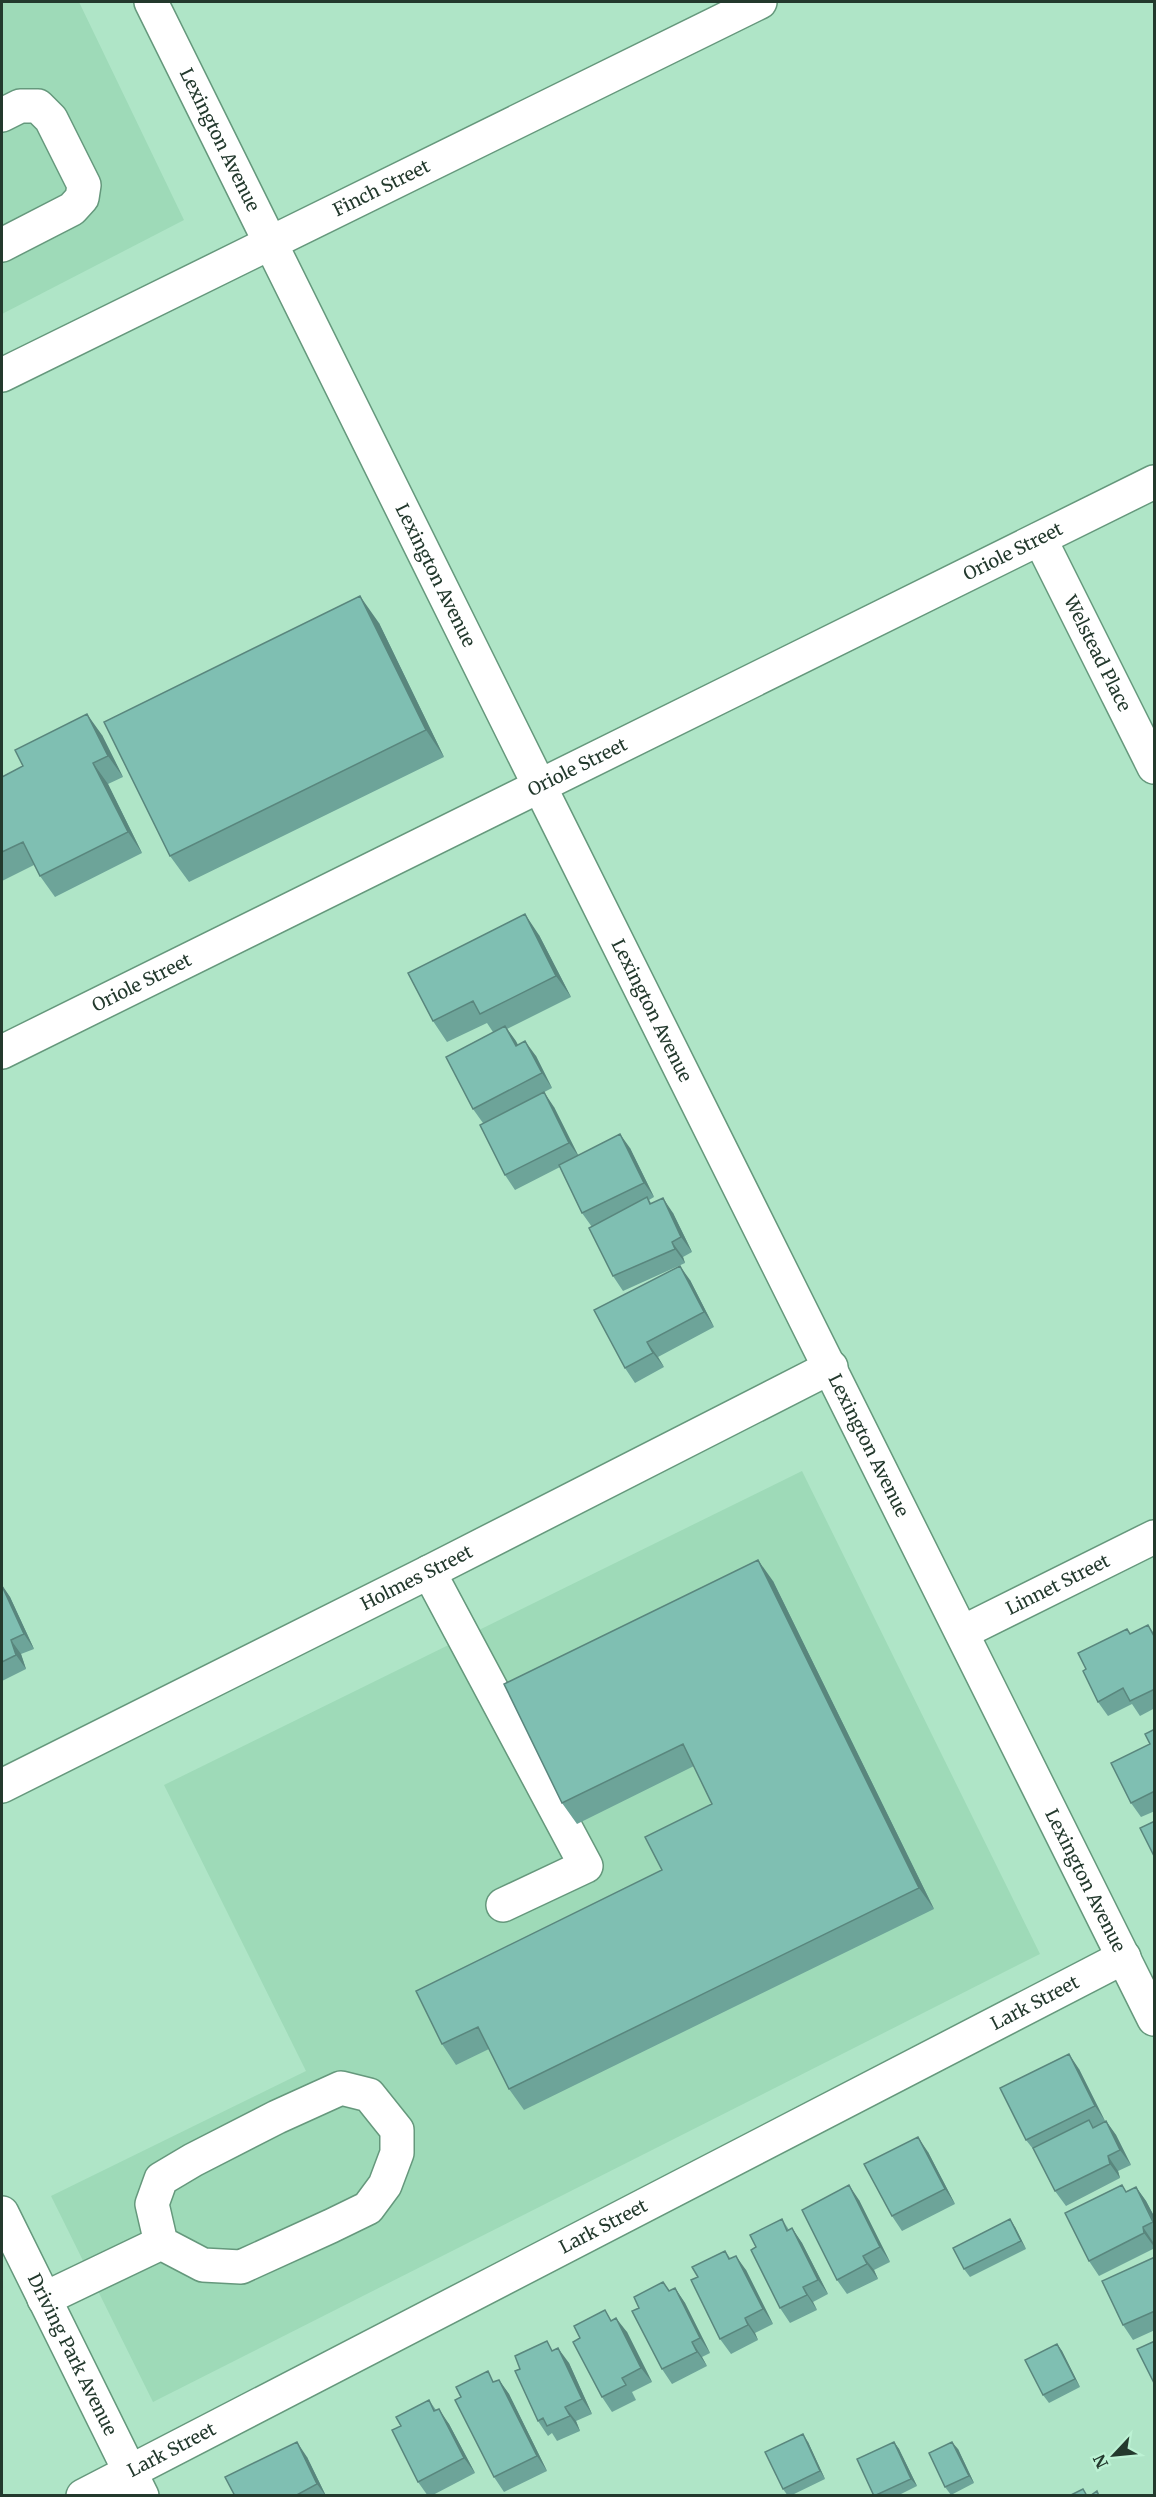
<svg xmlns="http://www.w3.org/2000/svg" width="1156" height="2497" font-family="Merriweather,serif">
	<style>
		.built { fill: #9edab8 }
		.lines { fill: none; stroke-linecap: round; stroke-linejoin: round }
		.minor-casing { stroke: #65987c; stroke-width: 36 }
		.major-casing { stroke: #65987c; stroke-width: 36 }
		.minor { stroke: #fff; stroke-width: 33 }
		.major { stroke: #fff; stroke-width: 33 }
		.wall { fill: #6da499 }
		.shaded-wall { fill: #59867d }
		.building { fill: #7fbfb2; stroke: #59867d; stroke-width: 1.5 }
		.labels { text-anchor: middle; stroke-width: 4.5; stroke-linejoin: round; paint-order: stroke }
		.street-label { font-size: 18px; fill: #23392d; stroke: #bcf2d4 }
	</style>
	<rect width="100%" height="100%" fill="#afe5c7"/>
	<!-- built -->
	<path class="built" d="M2,2H79L184,220L2,314Z
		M802,1471L1040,1954L153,2402L51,2196L306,2071L164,1785Z"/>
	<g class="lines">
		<defs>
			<g id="minor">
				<path d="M2,115L20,106H38L51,119L84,185L82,198L72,209L2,245"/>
				<path id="s1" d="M2,375L760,2"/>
				<path id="s2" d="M1040,539L1154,767"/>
				<path id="s3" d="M2,1052L1154,482"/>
				<path d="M429,1572L586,1866L503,1905"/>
				<path id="s4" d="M963,1632L1154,1537"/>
				<path id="s5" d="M2,1786L429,1572L831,1367"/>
				<path id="s6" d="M2,2213L142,2496"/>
				<path d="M44,2299L161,2243L203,2265L241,2267L331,2226L368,2208L385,2185L397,2153V2130L369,2095L341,2088L277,2117L193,2160L161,2179L152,2204L161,2243"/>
				<path id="s7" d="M83,2496L1124,1957"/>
			</g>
			<g id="major">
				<path id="s8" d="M151,2L539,785L1154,2019"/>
			</g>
		</defs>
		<!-- minor casing -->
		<use href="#minor" class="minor-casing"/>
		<!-- major casing -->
		<use href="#major" class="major-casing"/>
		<!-- minor -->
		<use href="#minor" class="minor"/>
		<!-- major -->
		<use href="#major" class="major"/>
	</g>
	<!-- wall -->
	<path class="wall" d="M379,623L444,757L189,882L170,856Z
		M102,735L123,777L108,784L142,853L55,897L40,876L34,865L2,881V777Z
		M539,935L571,997L507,1029L518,1045L536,1056L552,1088L484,1123L554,1107L578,1155L630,1148L654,1197L649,1200L651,1203L673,1213L692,1252L683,1257L685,1263L623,1291L613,1276L592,1227L582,1213L560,1167L515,1190L505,1175L483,1123L473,1109L493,1032L487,1023L447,1042L433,1021Z
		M690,1280L714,1327L658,1357L664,1367L635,1383L625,1368Z
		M773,1581L934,1909L524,2110L509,2089L489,2049L456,2065L442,2044L662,1870L712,1804L694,1766L577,1824L562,1803Z
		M2,1586L10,1597L34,1649L21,1654L26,1669L2,1681Z
		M1148,1625L1155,1635V1708L1140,1716L1132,1704L1108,1716L1098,1702L1086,1669L1130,1634Z
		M1155,1729V1811L1141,1817L1131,1803Z
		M1079,2069L1105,2121L1094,2127L1106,2121L1116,2135L1131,2165L1118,2171L1120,2178L1066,2206L1055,2191L1037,2154L1026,2140Z
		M928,2152L955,2204L902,2231L892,2216Z
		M1136,2187L1146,2201L1155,2218V2241L1153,2242L1155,2248L1099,2276L1089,2261L1127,2191Z
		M859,2200L890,2262L874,2270L878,2279L847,2294L837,2280Z
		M782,2219L789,2230L792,2228L802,2243L828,2294L813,2302L817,2310L790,2323L780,2308L756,2247Z
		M1015,2227L1026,2249L970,2277L964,2269Z
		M725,2251L730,2258L746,2270L773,2324L755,2333L758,2340L731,2354L720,2339L698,2277Z
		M1155,2257V2330L1133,2340L1123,2325Z
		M663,2282L670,2291L675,2288L685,2303L710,2353L702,2357L707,2366L672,2384L662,2369L639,2308Z
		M613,2320L627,2332L652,2382L632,2392L636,2400L612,2412L602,2397L580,2338Z
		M1057,2344L1062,2351L1080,2387L1049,2403L1043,2395Z
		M554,2351L569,2363L592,2414L576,2421L580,2431L557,2441L552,2433L548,2436L538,2421Z
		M499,2380L509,2394L547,2471L504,2492L494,2477L461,2397Z
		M429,2400L436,2410L449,2424L475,2473L431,2496H428L418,2482L401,2426Z
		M808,2442L825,2479L790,2496H788L783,2489Z
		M894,2442L899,2449L917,2486L897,2496H874Z
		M958,2449L974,2483L951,2495L945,2487Z
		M307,2457L326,2496H235Z"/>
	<!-- shaded-wall -->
	<path class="shaded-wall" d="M360,596L379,623L444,757L426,730Z
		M87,714L102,735L123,777L108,756Z
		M93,763L108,784L142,853L128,832Z
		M525,914L539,935L571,997L556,976Z
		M505,1026L516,1041L526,1061L516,1046Z
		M525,1041L536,1056L552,1088L542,1073Z
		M544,1092L554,1107L579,1157L569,1143Z
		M620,1134L630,1148L654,1197L644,1183Z
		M663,1198L673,1213L692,1252L681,1237Z
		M672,1242L683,1257L685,1263L675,1249Z
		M680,1266L690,1280L714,1327L704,1312Z
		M647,1342L658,1357L664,1367L653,1353Z
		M758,1560L773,1581L934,1909L919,1888Z
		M2,1585L10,1597L34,1649L24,1634Z
		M11,1640L21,1654L26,1669L16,1655Z
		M1069,2054L1079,2069L1105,2121L1095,2106Z
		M1106,2121L1116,2135L1131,2165L1120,2150Z
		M918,2137L928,2152L955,2204L945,2189Z
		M1108,2156L1118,2171L1120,2178L1110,2164Z
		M849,2185L859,2200L890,2262L880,2247Z
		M1136,2187L1146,2201L1155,2218V2224Z
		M1010,2219L1015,2227L1026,2249L1021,2241Z
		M1143,2227L1153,2242L1155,2248L1144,2233Z
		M792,2228L802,2243L828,2294L818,2280Z
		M736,2256L746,2270L773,2324L763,2309Z
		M863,2256L874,2270L878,2279L867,2264Z
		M803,2287L813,2302L817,2310L807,2295Z
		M675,2288L685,2303L710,2353L700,2338Z
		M616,2318L627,2332L652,2382L641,2368Z
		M745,2318L755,2333L758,2340L748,2325Z
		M692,2342L702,2357L707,2366L697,2352Z
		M1057,2344L1062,2351L1080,2387L1075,2379Z
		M558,2348L569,2363L592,2414L582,2399Z
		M499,2380L509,2394L547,2471L537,2456Z
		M565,2407L576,2421L580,2431L570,2416Z
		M439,2409L449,2424L475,2473L464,2458Z
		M803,2434L808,2442L825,2479L820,2471Z
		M297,2442L307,2457L326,2496L317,2484Z
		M894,2442L899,2449L917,2486L911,2479Z
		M952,2442L958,2449L974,2483L969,2476Z"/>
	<!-- building -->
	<path class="building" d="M360,596L426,730L170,856L104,722Z
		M87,714L108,756L93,763L128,832L40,876L23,842L2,852V777L23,766L15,750Z
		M525,914L556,976L480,1014L473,1001L433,1021L408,973Z
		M505,1026L516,1046L525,1041L542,1073L473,1109L446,1057Z
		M544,1092L569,1143L505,1175L480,1125Z
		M620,1134L644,1183L582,1213L559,1165Z
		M647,1197L650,1204L663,1198L681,1237L672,1242L675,1249L613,1276L589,1228Z
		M680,1266L704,1312L647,1342L653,1353L625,1368L594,1310Z
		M758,1560L919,1888L509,2089L478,2027L442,2044L416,1991L662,1870L645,1837L712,1804L683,1744L562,1803L504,1684Z
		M2,1586L24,1634L11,1640L16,1655L2,1662Z
		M1148,1625L1155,1638V1689L1130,1701L1123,1688L1098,1702L1083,1671L1086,1669L1078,1653L1127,1629L1130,1634Z
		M1155,1729V1791L1131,1803L1111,1763L1150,1744L1145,1734Z
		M1155,1821V1858L1140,1828Z
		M1069,2054L1095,2106L1026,2140L1000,2088Z
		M1089,2120L1093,2128L1106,2121L1120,2150L1108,2156L1110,2164L1055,2191L1033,2148Z
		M918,2137L945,2189L892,2216L864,2164Z
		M849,2185L880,2247L863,2256L867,2264L837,2280L802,2210Z
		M1122,2185L1126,2192L1136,2187L1153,2222L1143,2227L1144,2233L1089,2261L1065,2213Z
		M782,2219L787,2231L792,2228L818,2280L803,2287L807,2295L780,2308L751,2250L756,2247L750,2235Z
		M1010,2219L1021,2241L964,2269L953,2248Z
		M725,2251L729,2259L736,2256L763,2309L745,2318L748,2325L720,2339L691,2280L698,2277L692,2267Z
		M1155,2257V2311L1123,2325L1102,2281Z
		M663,2282L669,2291L675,2288L700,2338L692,2342L697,2352L662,2369L632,2311L639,2308L634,2297Z
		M605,2310L611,2321L616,2318L641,2368L622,2378L626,2385L602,2397L573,2342L580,2338L574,2326Z
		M547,2341L552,2351L558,2348L582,2399L565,2407L570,2416L547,2426L543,2418L538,2421L515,2371L520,2369L515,2356Z
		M1155,2341V2385L1137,2349Z
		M1057,2344L1075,2379L1043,2395L1025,2360Z
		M488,2371L493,2382L499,2380L537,2456L494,2477L455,2400L461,2397L456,2387Z
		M429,2400L434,2411L439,2409L464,2458L418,2482L392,2430L401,2426L396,2417Z
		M803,2434L820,2471L783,2489L765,2452Z
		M297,2442L317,2484L295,2496H235L225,2477Z
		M894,2442L911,2479L874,2496L857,2459Z
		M952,2442L969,2476L945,2487L929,2453Z
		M1083,2489L1087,2496H1069Z
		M1097,2491L1099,2496H1090Z"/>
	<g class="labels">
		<!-- street labels -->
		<g class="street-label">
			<text dy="6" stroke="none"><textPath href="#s8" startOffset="154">Lexington Avenue</textPath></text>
			<text dy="6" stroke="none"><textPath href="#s1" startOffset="423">Finch Street</textPath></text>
			<text dy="6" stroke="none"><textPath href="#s3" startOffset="1128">Oriole Street</textPath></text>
			<text dy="6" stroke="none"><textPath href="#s8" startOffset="640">Lexington Avenue</textPath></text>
			<text dy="6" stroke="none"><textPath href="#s2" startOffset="128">Welstead Place</textPath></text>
			<text dy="6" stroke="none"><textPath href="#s3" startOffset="642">Oriole Street</textPath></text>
			<text dy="6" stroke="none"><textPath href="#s3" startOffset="156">Oriole Street</textPath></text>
			<text dy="6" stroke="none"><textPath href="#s8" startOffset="1126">Lexington Avenue</textPath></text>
			<text dy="6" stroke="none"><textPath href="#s8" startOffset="1612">Lexington Avenue</textPath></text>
			<text dy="6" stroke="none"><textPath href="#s5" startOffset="464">Holmes Street</textPath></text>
			<text dy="6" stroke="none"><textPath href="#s4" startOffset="106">Linnet Street</textPath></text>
			<text dy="6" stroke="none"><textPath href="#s8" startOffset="2098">Lexington Avenue</textPath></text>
			<text dy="6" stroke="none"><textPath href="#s7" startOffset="1072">Lark Street</textPath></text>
			<text dy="6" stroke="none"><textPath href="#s7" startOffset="586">Lark Street</textPath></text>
			<text dy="6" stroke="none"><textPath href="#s6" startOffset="158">Driving Park Avenue</textPath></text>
			<text dy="6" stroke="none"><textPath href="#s7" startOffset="100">Lark Street</textPath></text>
		</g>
	</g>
	<!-- border -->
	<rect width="1156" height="2497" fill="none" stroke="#23392d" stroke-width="6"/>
	<!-- north arrow -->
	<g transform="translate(1114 2455) rotate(244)" stroke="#bcf2d4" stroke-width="4.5" paint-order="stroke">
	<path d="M0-4.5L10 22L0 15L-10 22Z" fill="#23392d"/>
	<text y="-9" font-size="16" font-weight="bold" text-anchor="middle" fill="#23392d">N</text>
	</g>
</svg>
